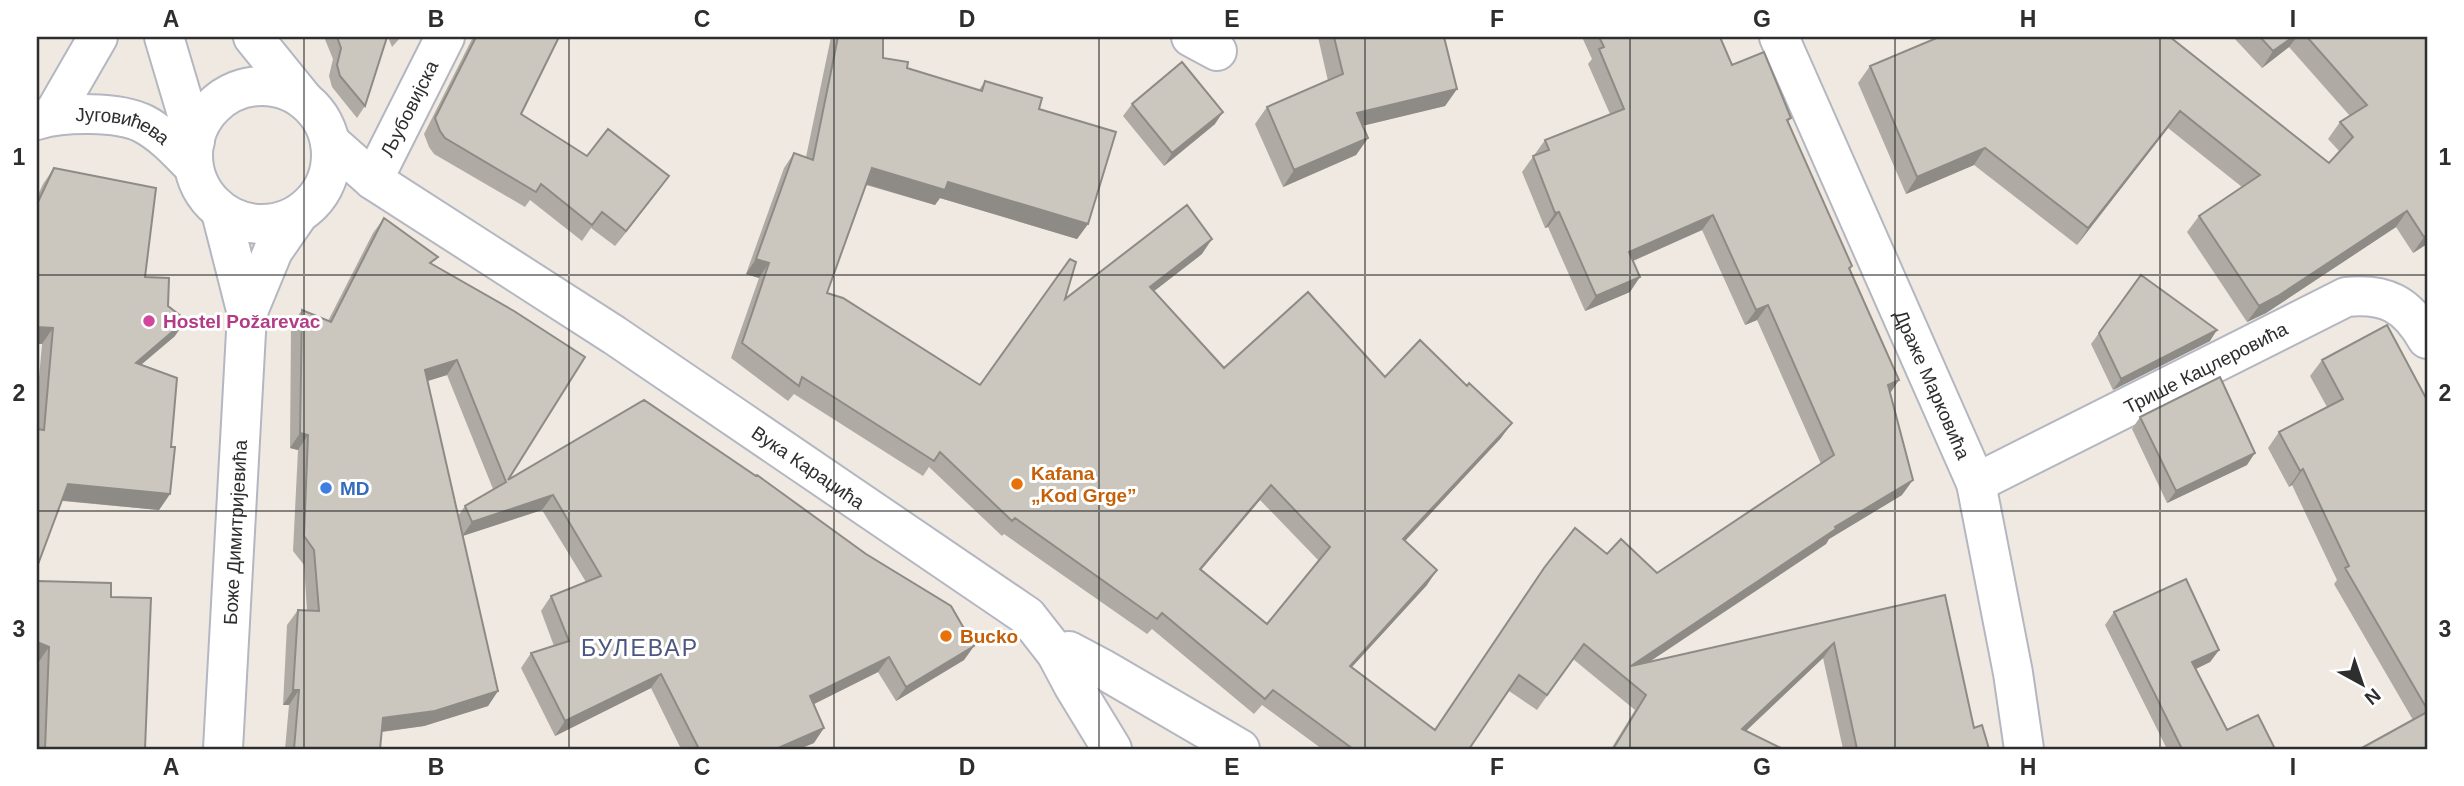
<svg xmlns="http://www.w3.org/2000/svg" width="2464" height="786" font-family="Helvetica,sans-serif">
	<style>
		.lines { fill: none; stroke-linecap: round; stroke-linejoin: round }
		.street-casing { stroke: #b4b7c1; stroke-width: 42 }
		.secondary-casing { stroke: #b4b7c1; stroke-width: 42 }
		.street { stroke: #fff; stroke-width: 38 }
		.secondary { stroke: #fff; stroke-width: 38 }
		.wall { fill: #afaba4; fill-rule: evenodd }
		.shaded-wall { fill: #8e8b86 }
		.building { fill: #cbc7bf; stroke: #8e8b86; stroke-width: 2; fill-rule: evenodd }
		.grid { fill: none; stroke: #2e2e2e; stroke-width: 2; stroke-opacity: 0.55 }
		.hotel-dot { fill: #d1479c; stroke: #fff; stroke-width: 2.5 }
		.food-dot { fill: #e8710a; stroke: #fff; stroke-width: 2.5 }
		.shop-dot { fill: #3f7fe0; stroke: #fff; stroke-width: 2.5 }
		.labels { text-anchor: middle; stroke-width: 6; stroke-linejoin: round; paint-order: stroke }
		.street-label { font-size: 19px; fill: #2e2e2e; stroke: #fff }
		.hotel-label { font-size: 19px; font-weight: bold; fill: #b23c85; stroke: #fff; text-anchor: start }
		.food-label { font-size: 19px; font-weight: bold; fill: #c56008; stroke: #fff; text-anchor: start }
		.shop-label { font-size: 19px; font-weight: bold; fill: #366cbe; stroke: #fff; text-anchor: start }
		.quarter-label { font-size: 23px; letter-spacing: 2px; fill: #4d5680; stroke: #fff }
		.neatline { fill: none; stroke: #2e2e2e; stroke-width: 2.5 }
		.grid-label { font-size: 23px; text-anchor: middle; font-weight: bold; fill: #2e2e2e }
	</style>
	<rect width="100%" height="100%" fill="#efe9e1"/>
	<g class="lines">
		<defs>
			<g id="street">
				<path d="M1191,37L1217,51"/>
				<path id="s1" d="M1779,37L1976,483L2013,673L2024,749"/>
				<path id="s2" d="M37,120C63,112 119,111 144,124C163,134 178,151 193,166"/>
				<path id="s3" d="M373,180L445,37"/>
				<path id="s4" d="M1976,483L2346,297C2386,293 2407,304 2427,339"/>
				<path d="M1056,653L1069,651L1101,668L1240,749"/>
			</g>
			<g id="secondary">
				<path d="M164,37L195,141"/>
				<path d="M253,37L304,100"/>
				<circle cx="262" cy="155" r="69"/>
				<path d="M53,115L98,37"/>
				<path id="s5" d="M330,142L373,180L614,335L1027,616L1056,653L1073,685L1112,749"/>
				<path d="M221,212L247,314"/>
				<path id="s6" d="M223,749L247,314L273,251L298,215"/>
			</g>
		</defs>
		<!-- street casing -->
		<use href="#street" class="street-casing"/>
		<!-- secondary casing -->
		<use href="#secondary" class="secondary-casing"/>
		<!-- street -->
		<use href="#street" class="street"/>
		<!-- secondary -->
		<use href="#secondary" class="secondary"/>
	</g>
	<!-- wall -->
	<path class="wall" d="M324,37H387L365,106L357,118L332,87L329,76L333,59Z
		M388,37H401L392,47Z
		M473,37H559L521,114L587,156L658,191L615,246L591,228L582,241L530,200L525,207L434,154L429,147L424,134Z
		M831,37H883V58L907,68L979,90L985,81L1039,109L1088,224L1077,239L940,198L935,205L866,185L827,293L980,385L1065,299L1202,254L1154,291L1224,368L1385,377L1501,438L1405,540L1427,585L1352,667L1435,730L1607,554L1657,573L1821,464L1757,320L1745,325L1702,230L1633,261L1630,292L1585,311L1548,227L1545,228L1522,172L1545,140L1610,114L1588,64L1592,59L1582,37H1720L1732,65L1791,118L1788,122L1852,266L1850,270L1890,393L1902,495L1829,539L1826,544L1649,662L1945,595L1974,728L1989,749H1843L1823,658L1746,731L1783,749H1611L1635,710L1573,659L1537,710L1509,691L1469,749H1322L1262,705L1254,714L1152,629L1147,634L1004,534L1002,536L929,467L923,476L794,394L788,401L731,358L759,278L746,274L784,168L794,153L806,157ZM1260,500L1319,561L1267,624L1201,570Z
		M1318,37H1444L1457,89L1445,106L1362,126L1368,138L1356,155L1283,187L1255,124L1267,107L1328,81Z
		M2170,37L2329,163L2340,152L2328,139L2340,122L2350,116L2289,47L2262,68L2233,37H2427V244L2413,253L2396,227L2266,313L2247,322L2187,232L2199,216L2242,187L2168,128L2077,245L1974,165L1906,194L1858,83L1870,66Z
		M1132,104L1215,124L1164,166L1123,116Z
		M54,168L168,306L175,336L141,365L171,447L170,494L159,510L62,501L37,567V400L42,344H37V197L43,184Z
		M384,218L433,265L508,480L644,400L974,646L964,660L896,701L878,672L814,704V743L799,749H681L651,688L555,736L521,668L531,653L554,646L541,611L551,596L586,582L542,510L463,536L498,691L488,706L424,726L382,732L380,749H285L289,705H283L287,625L298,610L307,611L304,565L293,551L298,450L290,448L291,325L302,310L328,321L373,233ZM447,375L493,489L465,506L458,516L427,381Z
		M2141,275L2210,341L2113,390L2091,344Z
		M2322,360L2427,400V749L2413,720L2334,584L2337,580L2292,485L2289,487L2268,448L2279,432L2327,407L2310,376Z
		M2140,417L2247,465L2167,503L2132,429Z
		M37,581L111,597L145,749H37L38,663Z
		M2114,612L2219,650L2210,662L2196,669L2227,730L2275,749H2167L2105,625Z"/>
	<!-- shaded-wall -->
	<path class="shaded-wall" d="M2293,37H2297L2289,47L2262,68L2273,51Z
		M1457,89L1445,106L1345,130L1357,113Z
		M2180,111L2168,128L2077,245L2088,228Z
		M1223,112L1215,124L1164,166L1172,153Z
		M1368,138L1356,155L1283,187L1294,170Z
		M1985,148L1974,165L1906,194L1917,177Z
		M872,168L948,182L1088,224L1077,239L940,198L935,205L862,183Z
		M669,176L658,191L615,246L626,231Z
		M2407,211L2396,227L2266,313L2247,322L2259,306Z
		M1559,212L1548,227L1545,228L1555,213Z
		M1713,215L1702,230L1619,267L1629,252Z
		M2427,235V244L2413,253L2424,237Z
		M1212,239L1202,254L1140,302L1150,287Z
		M756,259L769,263L759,278L746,274Z
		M1640,277L1630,292L1585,311L1596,296Z
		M1768,305L1757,320L1745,325L1756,310Z
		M186,320L175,336L124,379L136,363Z
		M37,327L53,328L42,344H37Z
		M2217,330L2210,341L2113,390L2121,379Z
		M457,360L447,375L415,385L425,370Z
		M1899,380L1889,395L1888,385Z
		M1512,423L1501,438L1393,554L1403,539Z
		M300,433L308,435L298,450L290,448Z
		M2255,453L2247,465L2167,503L2176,491Z
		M2303,469L2292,485L2289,487L2300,471Z
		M1913,480L1902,495L1829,539L1826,544L1625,678L1631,666L1835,527Z
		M68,484L170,494L159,510L57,500Z
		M1271,485L1260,500L1189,584L1200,569Z
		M553,495L542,510L462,536L472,522Z
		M1437,570L1427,585L1339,681L1350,666Z
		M37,642L49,647L38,663L37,662Z
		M1834,643L1823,658L1732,744L1742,729Z
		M974,646L964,660L896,701L906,687Z
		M2219,650L2210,662L2183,675L2192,662Z
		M889,657L878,672L800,711L810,696Z
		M661,674L651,688L555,736L565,721Z
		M293,690H299L289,705H283Z
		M498,691L488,706L424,726L372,733L383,718Z
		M824,728L814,743L799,749H776Z"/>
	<!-- building -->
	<path class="building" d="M337,37H387L365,106L340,76L337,65L341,48Z
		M476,37H559L521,114L587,156L608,129L669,176L626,231L602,212L592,225L541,184L536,192L445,138L440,131L435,118Z
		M838,37H883V58L908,62L907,68L982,91L985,81L1042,98L1039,109L1116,132L1088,224L948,182L945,190L872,168L827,293L843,298L980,385L1070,259L1076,262L1065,299L1187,205L1212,239L1150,287L1224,368L1308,292L1385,377L1420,340L1467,386L1469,383L1512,423L1403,539L1437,570L1350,666L1435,730L1544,568L1575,528L1607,554L1621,539L1657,573L1834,455L1768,305L1756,310L1713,215L1629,252L1640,277L1596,296L1559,212L1555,213L1533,156L1549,150L1545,140L1624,109L1599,49L1604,47L1599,37H1720L1732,65L1764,52L1791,118L1787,120L1852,266L1849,268L1899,380L1888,385L1913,480L1835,527L1836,529L1631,666L1945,595L1974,728L1982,725L1989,749H1857L1834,643L1742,729L1783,749H1613L1646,695L1584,644L1547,695L1519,675L1469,749H1353L1273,690L1265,699L1162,613L1157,619L1015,518L1012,521L940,452L934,461L802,377L799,386L742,343L769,263L756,259L794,153L813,160ZM1271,485L1330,547L1267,624L1200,569Z
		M1334,37H1444L1457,89L1357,113L1368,138L1294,170L1267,107L1343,74Z
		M1939,37H2170L2329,163L2353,137L2340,122L2367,105L2307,37H2427V235L2424,237L2407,211L2278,296L2259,306L2199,216L2260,175L2180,111L2088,228L1985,148L1917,177L1870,66Z
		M2260,37H2293L2273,51Z
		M1182,62L1223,112L1172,153L1132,104Z
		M54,168L156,188L145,277L169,278L168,306L186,320L136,363L177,378L171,447H175L170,494L68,484L37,567V429L44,430L53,328L37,327V204Z
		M384,218L438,257L430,263L514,311L585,357L508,480L644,400L756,476L757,475L866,554L951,606L974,646L906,687L889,657L810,696L824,728L776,749H699L661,674L565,721L531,653L569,641L551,596L601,576L553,495L472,522L465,506L506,482L457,360L425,370L498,691L435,711L383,718L380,749H294L299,690H293L298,610L319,611L314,550L304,536L308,435L300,433L302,310L331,322Z
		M2141,275L2217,330L2121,379L2099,333Z
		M2387,325L2427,400V709L2345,568L2349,566L2303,469L2300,471L2279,432L2343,399L2322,360Z
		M2220,377L2255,453L2176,491L2140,417Z
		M2186,579L2219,650L2192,662L2227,730L2258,715L2275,749H2182L2114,612Z
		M37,581L111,583V597L151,598L145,749H45L49,647L37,642Z
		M2427,712V749H2360Z"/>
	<!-- grid -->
	<path class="grid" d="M304,37V749M569,37V749M834,37V749M1099,37V749M1365,37V749M1630,37V749M1895,37V749M2160,37V749M37,275H2427M37,511H2427"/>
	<!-- markers -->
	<circle class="hotel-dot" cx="149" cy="321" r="7"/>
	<g class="food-dot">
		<circle cx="1017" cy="484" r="7"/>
		<circle cx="946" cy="636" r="7"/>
	</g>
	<circle class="shop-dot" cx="326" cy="488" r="7"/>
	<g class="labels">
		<!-- street labels -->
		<g class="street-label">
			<text dy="7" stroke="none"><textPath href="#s3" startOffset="80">Љубовијска</textPath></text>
			<text dy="7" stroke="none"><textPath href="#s2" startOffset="88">Југовићева</textPath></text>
			<text dy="7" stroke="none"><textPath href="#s4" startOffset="257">Трише Кацлеровића</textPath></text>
			<text dy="7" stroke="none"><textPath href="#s1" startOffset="380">Драже Марковића</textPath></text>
			<text dy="7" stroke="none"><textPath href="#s5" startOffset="579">Вука Караџића</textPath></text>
			<text dy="7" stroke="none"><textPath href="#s6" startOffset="217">Боже Димитријевића</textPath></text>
		</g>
		<!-- hotel labels -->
		<g class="hotel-label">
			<text x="163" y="328">Hostel Požarevac</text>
		</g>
		<!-- food labels -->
		<g class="food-label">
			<text x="1031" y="480">Kafana<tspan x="1031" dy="22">„Kod Grge”</tspan></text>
			<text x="960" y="643">Bucko</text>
		</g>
		<!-- shop labels -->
		<g class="shop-label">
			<text x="340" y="495">MD</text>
		</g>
		<!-- quarter labels -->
		<g class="quarter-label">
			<text x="640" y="656">БУЛЕВАР</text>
		</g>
	</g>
	<!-- border -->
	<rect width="2464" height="786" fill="none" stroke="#ffffff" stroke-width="77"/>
	<!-- north arrow -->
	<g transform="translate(2362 684) rotate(140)" stroke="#ffffff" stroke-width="5" paint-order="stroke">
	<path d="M0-5L12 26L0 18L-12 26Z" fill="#2e2e2e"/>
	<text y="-10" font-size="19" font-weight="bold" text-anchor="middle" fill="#2e2e2e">N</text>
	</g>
	<rect x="38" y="38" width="2388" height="710" class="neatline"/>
	<g class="grid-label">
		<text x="171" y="27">A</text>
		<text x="436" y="27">B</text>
		<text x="702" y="27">C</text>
		<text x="967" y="27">D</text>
		<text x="1232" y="27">E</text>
		<text x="1497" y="27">F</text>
		<text x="1762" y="27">G</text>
		<text x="2028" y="27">H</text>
		<text x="2293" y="27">I</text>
		<text x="19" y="165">1</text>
		<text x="2445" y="165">1</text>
		<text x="19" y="401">2</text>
		<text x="2445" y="401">2</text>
		<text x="19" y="637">3</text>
		<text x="2445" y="637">3</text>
		<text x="171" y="775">A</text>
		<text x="436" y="775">B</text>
		<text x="702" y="775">C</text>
		<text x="967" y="775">D</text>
		<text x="1232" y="775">E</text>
		<text x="1497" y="775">F</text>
		<text x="1762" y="775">G</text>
		<text x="2028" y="775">H</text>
		<text x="2293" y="775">I</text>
	</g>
</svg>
